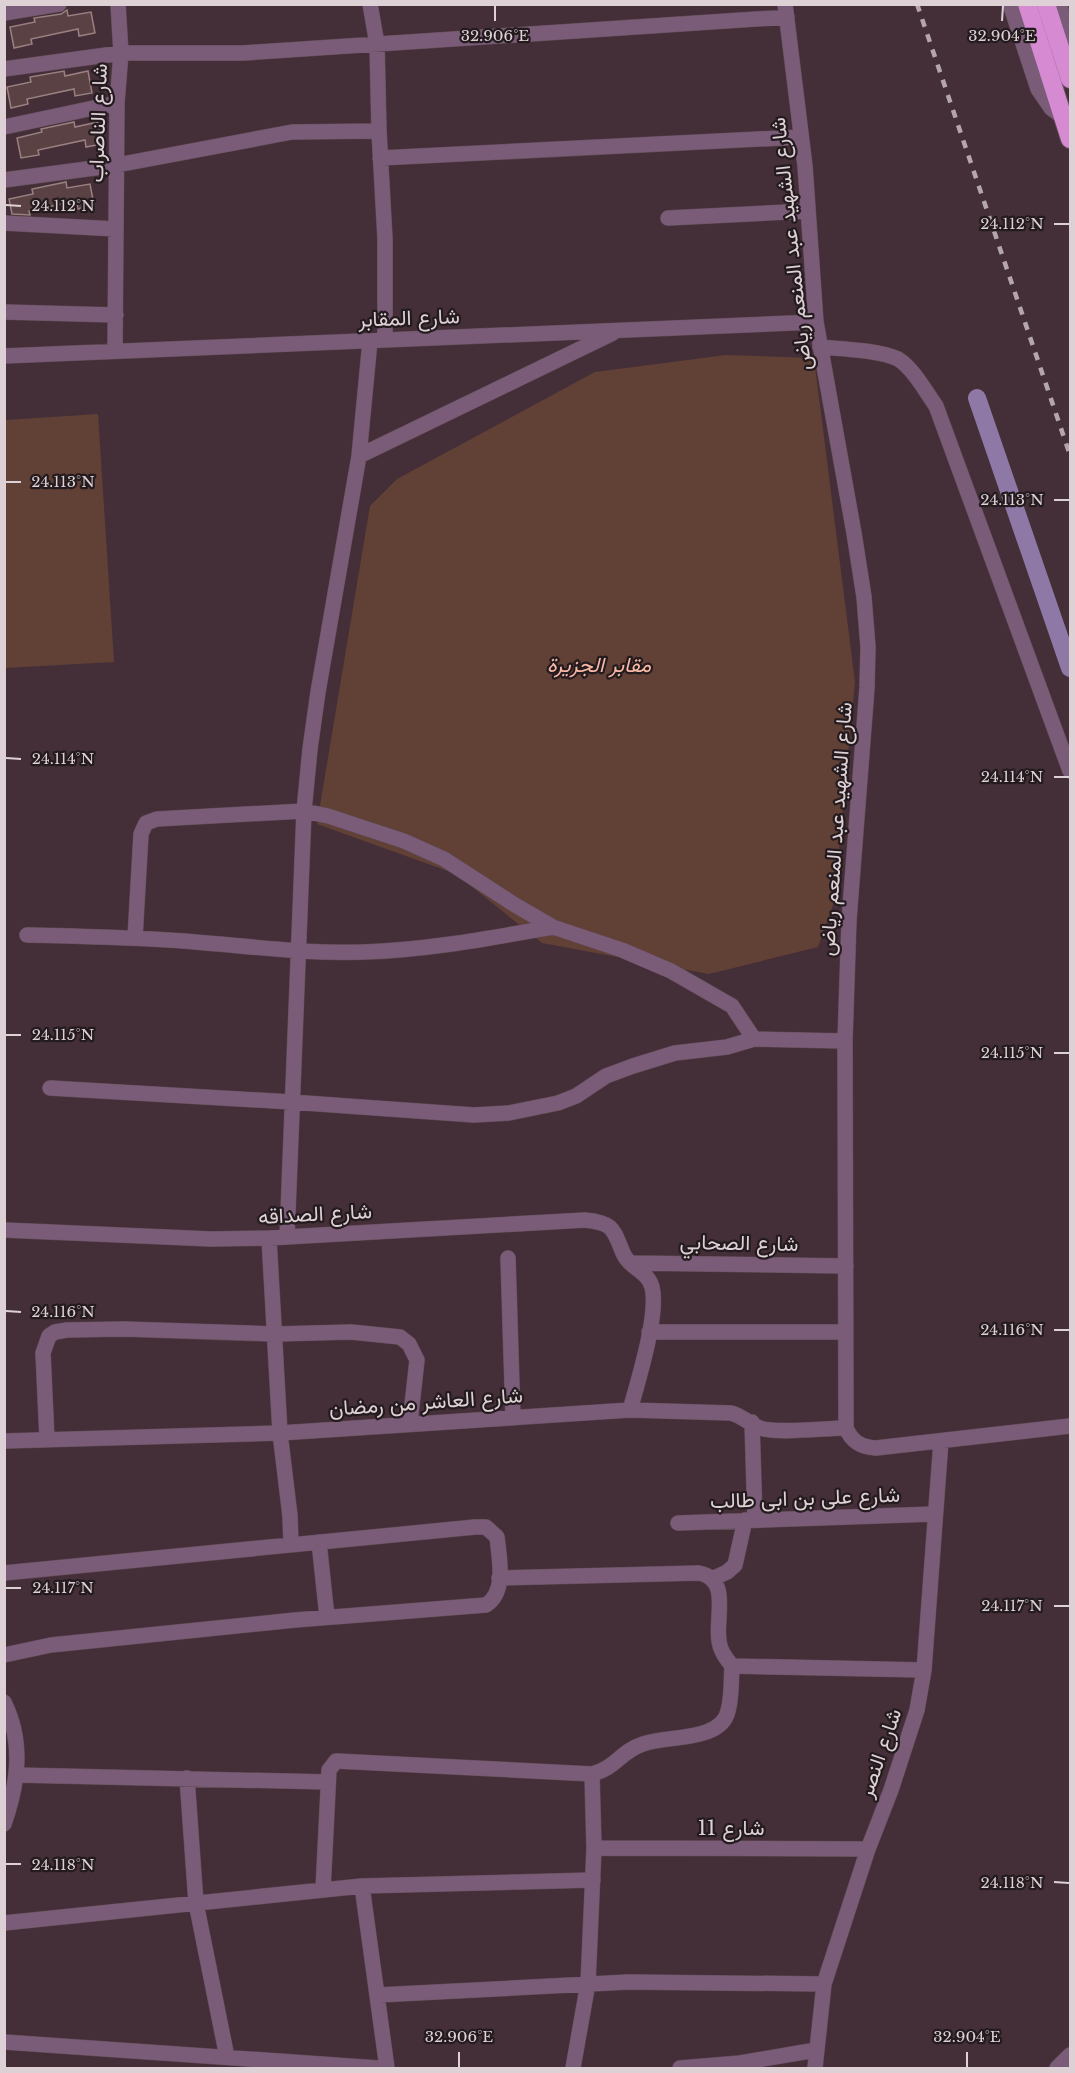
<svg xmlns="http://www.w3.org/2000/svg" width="1075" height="2073" font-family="'Libre Baskerville',Vazirmatn,serif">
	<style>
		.green { fill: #614036 }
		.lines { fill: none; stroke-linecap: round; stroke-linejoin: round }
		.canal { stroke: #8e79a6; stroke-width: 18 }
		.building { fill: #5a4244; stroke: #9a8081; stroke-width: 1.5 }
		.minor-casing { stroke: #604c54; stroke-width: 16 }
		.highway-casing { stroke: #604c54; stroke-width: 20 }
		.minor { stroke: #7a5b78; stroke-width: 15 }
		.highway { stroke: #d58ad2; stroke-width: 18 }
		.rail { stroke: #b5a6ac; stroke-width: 4.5; stroke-dasharray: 8 8; stroke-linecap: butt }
		.ticks { fill: none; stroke: #ded1d6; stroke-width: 2 }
		.labels { text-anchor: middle; stroke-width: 4.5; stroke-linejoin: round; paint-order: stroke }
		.street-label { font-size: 21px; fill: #ded1d6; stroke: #241b1f }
		.park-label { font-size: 21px; font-style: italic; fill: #f9b8a5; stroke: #241b1f }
		.ticks-label { font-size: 15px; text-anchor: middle; fill: #ded1d6; stroke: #241b1f; stroke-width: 4.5; stroke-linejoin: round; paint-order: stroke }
	</style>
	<rect width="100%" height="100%" fill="#442f38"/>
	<!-- green -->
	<path class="green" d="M726,355L814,358L855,682L834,902L818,947L709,974L542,943L456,874L317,824L370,506L397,479L595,372Z
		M98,414L114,662L5,668V420Z"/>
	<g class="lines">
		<!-- canal -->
		<path class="canal" d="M977,398L1070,668"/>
	</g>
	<!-- building -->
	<path class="building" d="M67,10L68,16L91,12L95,33L79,36L78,29L31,39L32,44L14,48L10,27L35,22L34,18L61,14Z
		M64,71L65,76L88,71L92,93L75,96L74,89L27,99L28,104L11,108L7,87L31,82L30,77Z
		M74,122L75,127L98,122L102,144L86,147L85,140L38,150L39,155L21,158L17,138L42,132L41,129Z
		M66,182L67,188L90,184L94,205L78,209L76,201L29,211L30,215L12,214L9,199L33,194L32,189Z"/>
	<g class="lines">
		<defs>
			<path id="minor" d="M370,4L377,44L379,131L385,239V340
				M785,4L805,166L816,322L854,533L864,597L868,647L867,688L849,920L845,1041L846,1428C852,1442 861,1447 876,1448L1070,1426
				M1010,4L1038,89L1051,108L1063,117
				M1060,4L1065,34L1064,55
				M4,13L59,4
				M4,69L121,53H243L787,17
				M4,127L117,103
				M380,158L801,137
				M4,180L117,165L292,132L379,131
				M668,218L807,211
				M4,223L116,229
				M4,312L116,315
				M820,347C841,349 879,350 898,359C913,368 926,392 936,406L1070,771
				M115,351L117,103L121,53L118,4
				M4,356L816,322
				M359,456L613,333
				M27,935C74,936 121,937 168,940C233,944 298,954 364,952C428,950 490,938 553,927
				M135,938L141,834L146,823L157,819L304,811L328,816L404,841L444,859L515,905L553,927L622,950L671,971L732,1006L754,1039L845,1041
				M50,1088L291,1102L474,1115L509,1113L558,1103L576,1096L606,1076L633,1066L675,1053L727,1047L754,1039
				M4,1230L211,1239L269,1238L585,1220C614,1223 613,1229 623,1253C629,1268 648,1271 652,1287C659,1314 638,1381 630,1410
				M287,1237L304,811L310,749L318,692L359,456L370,341
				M269,1238L280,1433L290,1516L291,1544
				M508,1258L513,1418
				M631,1263L846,1266
				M649,1332H845
				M752,1422L755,1520
				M47,1439L43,1353L49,1336L55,1332L67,1330L124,1329L275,1334L351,1332L400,1337L409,1344L417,1360L410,1423
				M4,1441L280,1433L630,1410L731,1413C742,1416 750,1424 760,1428C778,1434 825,1428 846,1428
				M678,1523L934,1514
				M319,1542L327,1617
				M4,1573L475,1527H486L497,1537C499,1557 507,1592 486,1605L295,1620L51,1645L4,1655
				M714,1578L727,1572L735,1565L745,1520
				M732,1666L924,1670
				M4,1702C24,1742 18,1784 4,1824
				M17,1775L328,1782
				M187,1778L196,1903L227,2057
				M594,1848L868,1849
				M362,1886L593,1880
				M323,1890L329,1770L336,1761L592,1774C616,1768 621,1751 643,1744C667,1735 721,1742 728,1711C732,1697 731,1680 732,1666C726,1658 720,1651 719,1641C715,1618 731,1579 699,1573L499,1578
				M4,1923L362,1886L387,2068
				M378,1995L628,1982L824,1984
				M4,2042L378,2068
				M573,2068L588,1983L594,1848L592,1774
				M680,2068L740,2063L816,2050
				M815,2068L824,1984L868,1849L891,1790L917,1710L924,1670L941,1441
				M1057,2068L1070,2055"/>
			<path id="highway" d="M1027,4L1070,139
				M1046,4L1070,79"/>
		</defs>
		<!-- minor casing -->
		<use href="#minor" class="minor-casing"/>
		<!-- highway casing -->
		<use href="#highway" class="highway-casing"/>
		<!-- minor -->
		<use href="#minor" class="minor"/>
		<!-- highway -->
		<use href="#highway" class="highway"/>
		<!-- rail -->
		<path class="rail" d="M917,4L1070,455"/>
	</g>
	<!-- ticks -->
	<path class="ticks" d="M495,21V6M1002,21L1003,6M6,205L21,206M1054,224H1069M6,482H21M1054,500H1069M6,758L21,759M1054,777H1069M6,1035H21M1054,1053H1069M6,1311L21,1312M1054,1330H1069M6,1588H21M1054,1606H1069M6,1864H21M1054,1882L1069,1883M459,2067V2052M967,2067V2052"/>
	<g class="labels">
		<!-- street labels -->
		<g class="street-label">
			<text transform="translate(98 123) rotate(-88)" y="7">شارع الناصراب</text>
			<text transform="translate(791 244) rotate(-96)" y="7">شارع الشهيد عبد المنعم رياض</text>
			<text transform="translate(409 318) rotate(-2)" y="7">شارع المقابر</text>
			<text transform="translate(836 829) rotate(-86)" y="7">شارع الشهيد عبد المنعم رياض</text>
			<text transform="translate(315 1214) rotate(-3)" y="7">شارع الصداقه</text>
			<text transform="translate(739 1243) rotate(1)" y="7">شارع الصحابي</text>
			<text transform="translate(426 1402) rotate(-4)" y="7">شارع العاشر من رمضان</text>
			<text transform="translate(805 1498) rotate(-2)" y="7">شارع على بن ابى طالب</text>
			<text transform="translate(880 1753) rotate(-71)" y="7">شارع النصر</text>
			<text x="731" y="1835">شارع 11</text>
		</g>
		<!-- park labels -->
		<g class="park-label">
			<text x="599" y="672">مقابر الجزيرة</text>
		</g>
	</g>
	<g class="ticks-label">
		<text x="495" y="41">32.906°E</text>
		<text x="1002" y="41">32.904°E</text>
		<text x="63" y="211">24.112°N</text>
		<text x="1012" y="229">24.112°N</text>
		<text x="63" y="487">24.113°N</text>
		<text x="1012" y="505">24.113°N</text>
		<text x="63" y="764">24.114°N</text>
		<text x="1012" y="782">24.114°N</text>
		<text x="63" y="1040">24.115°N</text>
		<text x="1012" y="1058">24.115°N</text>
		<text x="63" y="1317">24.116°N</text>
		<text x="1012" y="1335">24.116°N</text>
		<text x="63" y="1593">24.117°N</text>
		<text x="1012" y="1611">24.117°N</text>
		<text x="63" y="1870">24.118°N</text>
		<text x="1012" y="1888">24.118°N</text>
		<text x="459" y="2042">32.906°E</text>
		<text x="967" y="2042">32.904°E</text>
	</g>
	<!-- border -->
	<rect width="1075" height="2073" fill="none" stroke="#ded1d6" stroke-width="12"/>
</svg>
